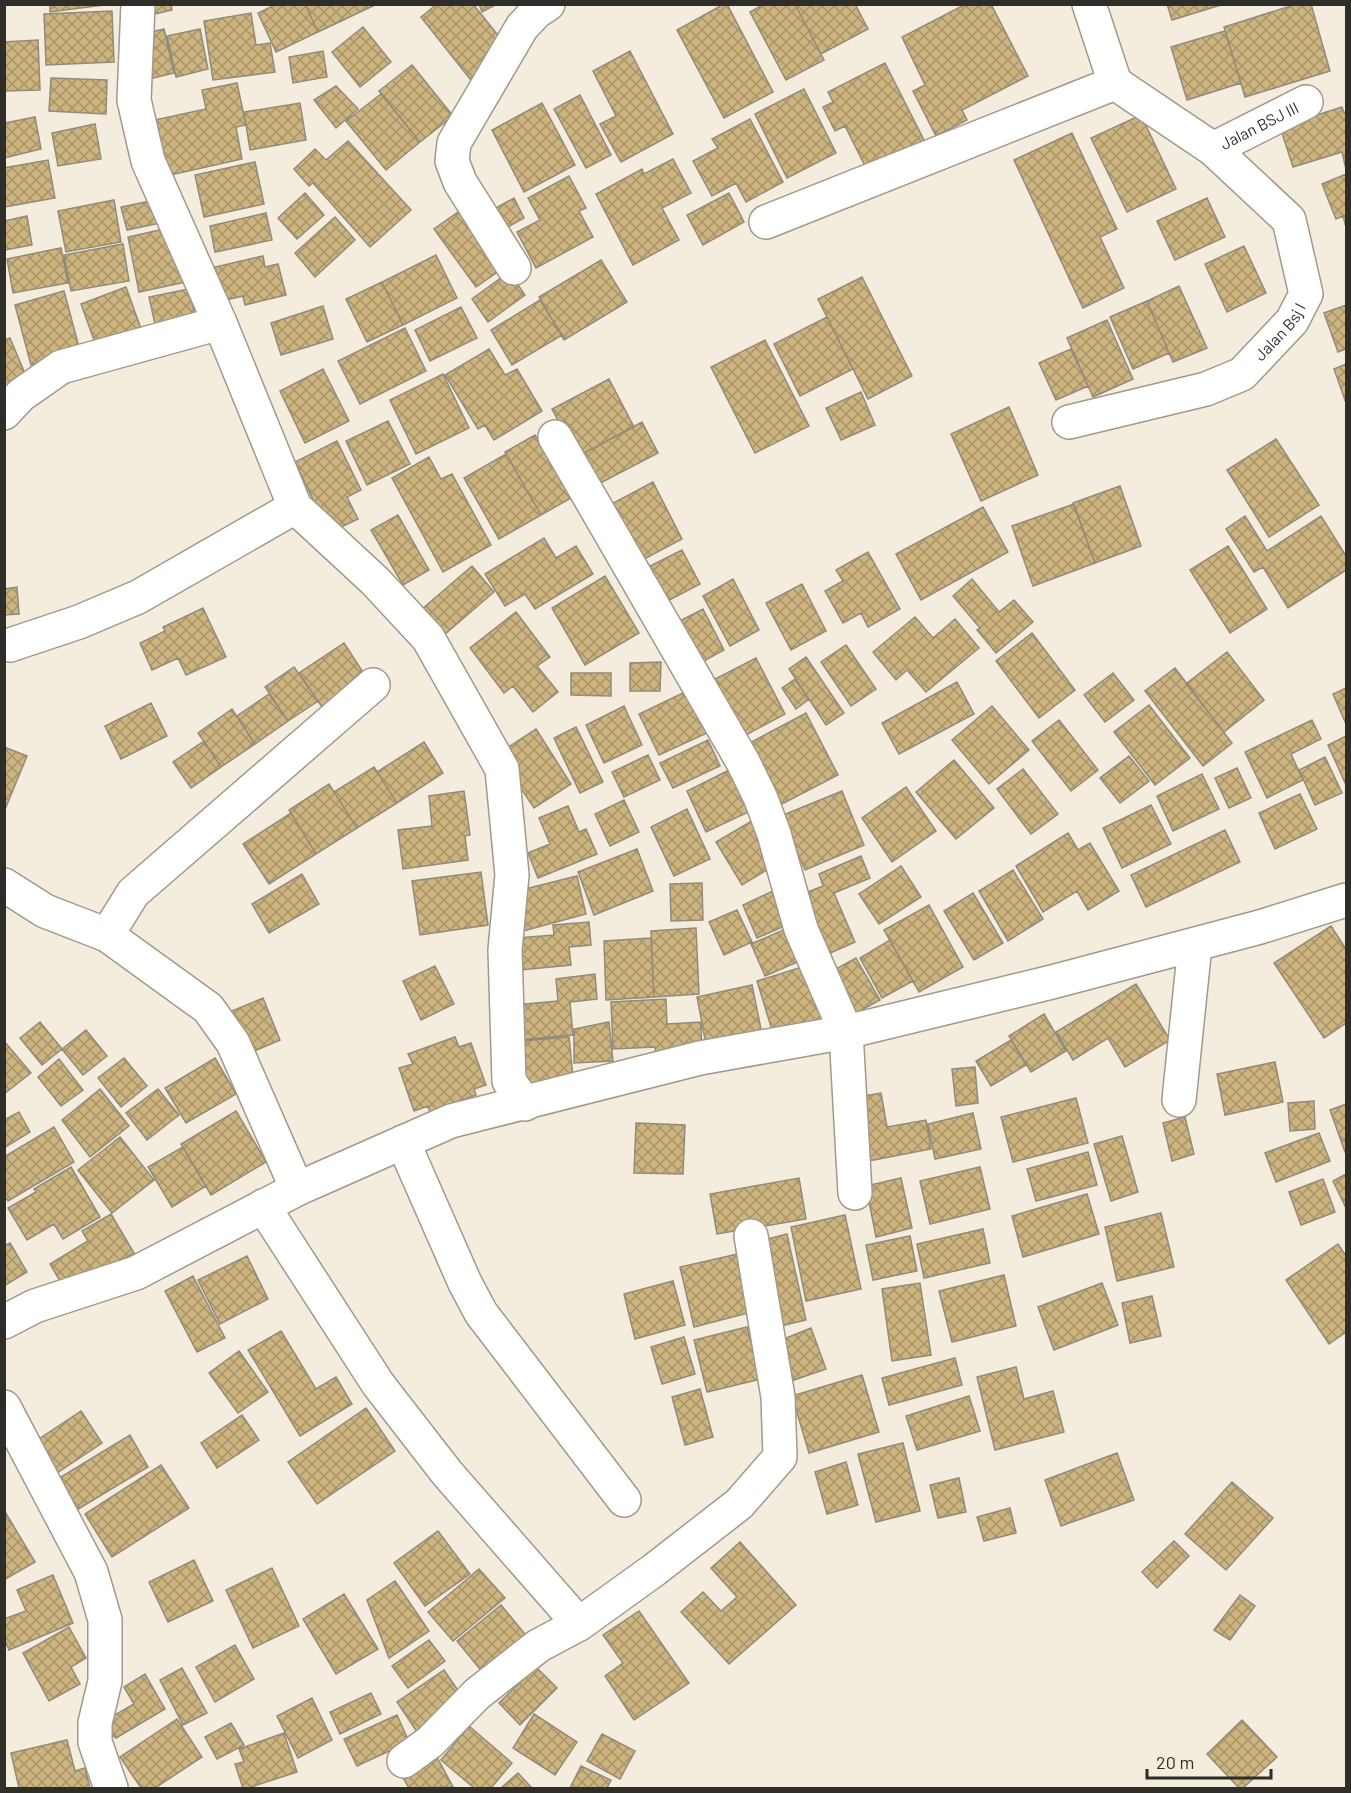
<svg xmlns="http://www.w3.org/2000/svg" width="1351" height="1793" font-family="Barlow,sans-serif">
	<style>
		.building { fill: url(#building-cross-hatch); stroke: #918b7d; stroke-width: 1.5 }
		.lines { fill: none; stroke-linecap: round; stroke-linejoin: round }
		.street-casing { stroke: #a09a8c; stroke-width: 36 }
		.street { stroke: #fff; stroke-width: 33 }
		.labels { text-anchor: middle; stroke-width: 5; stroke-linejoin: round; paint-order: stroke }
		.street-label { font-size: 16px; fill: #2f2d27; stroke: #f4edde }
	</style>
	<defs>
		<pattern id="building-cross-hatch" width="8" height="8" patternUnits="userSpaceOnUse" patternTransform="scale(1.5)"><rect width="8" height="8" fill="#cdb47e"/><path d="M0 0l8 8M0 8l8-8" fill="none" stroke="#a79367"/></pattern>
	</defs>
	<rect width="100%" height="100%" fill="#f4edde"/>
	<!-- building -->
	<path class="building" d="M50,4H112L50,12Z
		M143,4H171L172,10L146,16Z
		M277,4H305L318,32L276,52L258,13Z
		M305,4H377L318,32Z
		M437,4H473L508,48L470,79L421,17Z
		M479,4H497L482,12Z
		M724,4H727L773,92L724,118L677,30Z
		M764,4H795L824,60L786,80L750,12Z
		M795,4H855L868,29L821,54Z
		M966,4H991L1028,76L962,110L967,120L936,136L913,91L925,85L902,37Z
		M1167,4H1224L1172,20Z
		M1297,4H1311L1330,71L1245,97L1224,27Z
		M112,11L114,62L46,65L44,14Z
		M251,13L256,45L270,43L275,72L213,80L204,21Z
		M363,27L391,62L360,87L332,52Z
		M164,29L174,73L149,79L139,35Z
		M200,29L208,69L176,77L167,36Z
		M1225,31L1241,83L1187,100L1171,47Z
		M38,40L40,90L4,91V42Z
		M323,51L327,77L293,83L289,57Z
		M630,51L673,134L621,162L600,124L616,116L593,71Z
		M885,63L927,146L870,176L845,126L835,131L823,107L833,102L828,92Z
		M412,65L453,116L420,142L379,91Z
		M51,78L107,80L106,114L49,111Z
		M237,83L246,125L236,127L242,159L161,177L150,121L206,109L202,90Z
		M336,86L358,109L336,128L314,100Z
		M804,89L836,153L787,178L755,114Z
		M381,94L420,142L386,170L346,121Z
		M580,95L611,155L586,168L554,109Z
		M300,103L306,140L250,150L244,112Z
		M542,103L575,165L524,192L492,130Z
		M1342,107L1344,113L1346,112V169L1342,152L1293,167L1280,127Z
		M1141,115L1176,189L1127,212L1091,138Z
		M35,117L41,149L4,158V119L5,123Z
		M750,119L783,182L746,202L736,183L712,196L693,161L718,148L712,139Z
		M95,124L101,159L58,166L52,133Z
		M1072,133L1117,229L1100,237L1124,288L1083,308L1014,160Z
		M348,141L411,210L370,247L313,183L309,186L294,169L315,149L326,160Z
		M673,159L691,193L662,208L679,240L633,265L596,194L642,169L644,174Z
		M48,160L55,198L4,207V168Z
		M255,162L264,204L204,217L195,175Z
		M1346,174V227L1343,216L1336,219L1322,184Z
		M569,176L586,208L579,211L593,237L536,268L517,232L540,220L528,198Z
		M305,193L324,215L297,239L278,218Z
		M729,193L744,222L703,245L687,215Z
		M514,198L524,218L497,233L485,214Z
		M1207,198L1225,237L1175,260L1157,221Z
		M160,199L165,222L127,230L121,207Z
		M114,200L121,242L66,252L58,211Z
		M468,205L509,264L476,287L434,229Z
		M266,213L272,240L215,252L210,226Z
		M27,216L32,245L4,250V221Z
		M335,217L355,240L315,277L295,253Z
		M173,227L186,282L139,292L128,237Z
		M123,244L129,281L71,291L64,255Z
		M1244,246L1266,293L1227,312L1205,264Z
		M61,248L68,283L13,293L7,259Z
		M436,255L457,298L403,325L382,282Z
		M263,256L265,267L278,264L286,295L245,305L243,296L222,301L215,267Z
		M601,260L627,302L564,340L539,297Z
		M509,272L525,295L488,322L472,299Z
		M862,277L912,376L868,399L818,299Z
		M382,282L403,325L367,342L346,299Z
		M1179,286L1207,348L1173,362L1147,301Z
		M126,287L144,337L99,354L81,304Z
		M189,289L197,325L157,333L149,297Z
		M64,291L80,351L31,365L15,305Z
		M540,300L562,335L512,365L491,330Z
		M1147,301L1169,353L1133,369L1110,317Z
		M1346,305V349L1338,352L1324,313Z
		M323,306L333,339L281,355L271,323Z
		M461,307L477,338L430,361L415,330Z
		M827,317L853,369L800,396L774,344Z
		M1107,320L1133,379L1093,397L1067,338Z
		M405,328L426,371L360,404L338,361Z
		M10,338L26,376L4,389V340Z
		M765,340L809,426L755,453L711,367Z
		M489,349L505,375L517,369L542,411L494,440L485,425L478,429L445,375Z
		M1071,349L1088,386L1056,400L1039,363Z
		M1346,364V403L1334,369Z
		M323,369L349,421L305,443L280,391Z
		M443,374L469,428L416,454L390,400Z
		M609,379L634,427L577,457L552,409Z
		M861,392L875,425L841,440L826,408Z
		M1009,407L1038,475L981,501L951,434Z
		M388,421L410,464L367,485L346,441Z
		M642,422L658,453L587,490L571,460Z
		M535,435L571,498L541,515L505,452Z
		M1276,439L1319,505L1269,537L1227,470Z
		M337,441L361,490L347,497L358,519L329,533L295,462Z
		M506,454L541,515L499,539L464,478Z
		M429,457L441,479L452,474L491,545L443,572L392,478Z
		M653,482L682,539L631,566L602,509Z
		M1120,486L1141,546L1095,563L1073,503Z
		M1074,504L1095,563L1033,586L1012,526Z
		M983,507L1008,552L921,600L896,554Z
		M398,515L429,570L403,585L371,530Z
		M1245,516L1267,551L1321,516L1346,556V570L1288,608L1263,567L1254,572L1226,529Z
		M544,538L556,558L576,546L593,574L535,609L525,594L505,606L485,574Z
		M1228,546L1267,609L1230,633L1190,570Z
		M682,550L700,584L658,606L640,571Z
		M868,552L900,609L868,627L861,613L843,623L825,591L843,581L836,570Z
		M472,566L494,592L437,641L415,615Z
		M605,576L639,633L585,665L552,608Z
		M733,579L759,630L730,646L703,596Z
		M972,579L999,612L1014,600L1033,622L996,653L977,630L980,628L953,596Z
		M802,584L826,631L791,650L766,603Z
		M17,587L19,614L4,615V589Z
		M203,608L226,657L186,675L178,658L152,670L140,643L165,631L163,627Z
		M703,609L724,650L691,668L670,626Z
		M516,612L550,657L537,666L558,692L533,712L513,686L504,693L470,648Z
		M915,617L933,638L955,619L979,648L926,692L907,670L896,680L873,652Z
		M1032,633L1075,690L1039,718L996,661Z
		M344,643L368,680L324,710L299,673Z
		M846,645L876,689L851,706L821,662Z
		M1227,652L1264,700L1224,732L1186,684Z
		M806,657L844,713L826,725L789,669Z
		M756,658L785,714L744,736L715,679Z
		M661,662L660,691H630V663Z
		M294,667L318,701L288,721L265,687Z
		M1175,668L1232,743L1203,766L1145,691Z
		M571,673H611V696L571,695Z
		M1113,673L1134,700L1105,722L1084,695Z
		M795,679L809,699L796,709L782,688Z
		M957,682L974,714L899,754L882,723Z
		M1346,688V724L1333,694Z
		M687,691L707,733L659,755L639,714Z
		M269,694L288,721L255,744L237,716Z
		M151,703L167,736L121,759L105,726Z
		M1149,705L1190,758L1155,785L1114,732Z
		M624,706L642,745L604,763L586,725Z
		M992,706L1029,750L989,784L952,740Z
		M232,709L255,744L221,767L198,733Z
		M806,713L838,775L778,806L746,745Z
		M1059,720L1098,770L1071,791L1032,741Z
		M1312,720L1321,739L1291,754L1303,780L1267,798L1245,752Z
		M576,727L603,782L580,793L554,738Z
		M536,729L571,784L534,808L498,754Z
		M1346,736V785L1328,745Z
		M708,740L720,766L673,788L660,763Z
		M204,741L221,767L191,788L173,762Z
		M424,742L443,773L397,803L377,772Z
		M4,747L27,756L6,807L4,806Z
		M648,755L660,780L624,797L612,772Z
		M1129,756L1149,781L1120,803L1100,778Z
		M1325,757L1342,793L1315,805L1299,770Z
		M954,760L994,808L956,839L916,792Z
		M739,765L759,807L706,832L687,791Z
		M374,767L397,803L357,828L334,792Z
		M1237,768L1251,798L1229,808L1215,778Z
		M1023,769L1058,814L1031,834L997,789Z
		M1202,774L1219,809L1173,831L1157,796Z
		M329,784L357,828L316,854L289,810Z
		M906,787L936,831L892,862L862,818Z
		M464,791L470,835L465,836L468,860L403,869L398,830L432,826L429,796Z
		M842,791L864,845L805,870L781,816Z
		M1300,794L1317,829L1275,849L1259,813Z
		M624,800L639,832L610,846L595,814Z
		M1151,805L1171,844L1122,868L1103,828Z
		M568,806L579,832L586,829L597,854L538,878L528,853L550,844L539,818Z
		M687,809L710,859L674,876L651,827Z
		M291,813L316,854L269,884L243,844Z
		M755,819L780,862L742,885L716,842Z
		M1225,830L1240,862L1146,907L1131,875Z
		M1068,833L1078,850L1090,843L1119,891L1088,910L1077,891L1043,912L1016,866Z
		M637,849L653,891L594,915L578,872Z
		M861,856L870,878L834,893L855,942L819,958L793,898L823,886L819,874Z
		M901,866L921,897L879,924L859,894Z
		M1013,870L1043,919L1008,941L979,891Z
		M481,872L488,925L420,935L412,881Z
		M302,874L319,904L269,933L252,904Z
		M577,876L586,914L523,931L513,892Z
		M702,883L703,920L671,921L670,884Z
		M775,890L789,924L757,938L743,905Z
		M973,893L1003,943L974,960L944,911Z
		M929,905L963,967L919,992L884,930Z
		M737,910L752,942L724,955L709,922Z
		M589,922L591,945L569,947L571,965L521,970L518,938L554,935L553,925Z
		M797,924L811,956L765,976L751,944Z
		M1331,926L1346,949V1023L1324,1038L1274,963Z
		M696,928L699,994L654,997L651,931Z
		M651,938L654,997L606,1000L604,941Z
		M890,940L913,981L882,998L860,958Z
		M856,958L880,1000L849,1017L825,975Z
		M815,963L834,1026L776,1043L757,981Z
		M435,966L454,1004L421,1020L403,981Z
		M595,974L597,999L570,1002L573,1035L518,1040L515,1005L558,1001L556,979Z
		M1136,984L1170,1040L1125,1067L1108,1038L1073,1060L1056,1032Z
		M752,985L764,1044L708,1055L697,997Z
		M263,998L280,1040L243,1056L225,1014Z
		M666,999L667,1024L701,1022L702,1056L656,1057L655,1047L613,1049L611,1002Z
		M1044,1014L1066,1051L1031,1072L1009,1036Z
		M40,1022L62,1049L42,1065L20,1038Z
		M609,1022L613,1061L574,1063V1029Z
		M86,1030L107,1056L83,1075L62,1049Z
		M455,1037L459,1047L471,1043L486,1085L474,1089L476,1095L430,1112L428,1106L414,1111L399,1068L413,1064L408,1054Z
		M569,1037L574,1087L527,1092L522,1041Z
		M1011,1040L1026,1065L991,1086L976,1061Z
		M4,1041L31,1073L4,1094Z
		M124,1058L147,1086L121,1107L98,1078Z
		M215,1058L236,1094L186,1123L165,1088Z
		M59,1059L83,1090L61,1106L38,1077Z
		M1275,1062L1283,1102L1225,1115L1217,1074Z
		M975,1067L978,1103L956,1106L952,1069Z
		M100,1089L129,1126L90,1157L62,1120Z
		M158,1089L179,1115L147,1140L126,1113Z
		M881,1093L887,1127L926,1120L931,1149L863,1162L851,1098Z
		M1076,1098L1088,1143L1013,1162L1001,1117Z
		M1314,1101L1315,1129L1290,1131L1288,1103Z
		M1346,1104V1152H1345L1330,1110Z
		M236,1111L266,1162L211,1195L181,1144Z
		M19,1112L30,1132L4,1148V1120Z
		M973,1113L981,1149L935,1159L928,1124Z
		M1185,1117L1194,1154L1172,1161L1163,1123Z
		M636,1123L685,1125L683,1174L634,1173Z
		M54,1127L74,1162L8,1201L4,1195V1157Z
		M1319,1133L1330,1161L1276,1182L1265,1153Z
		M1122,1136L1138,1192L1111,1201L1094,1144Z
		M120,1137L154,1180L112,1213L78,1170Z
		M183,1147L206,1186L172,1207L148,1167Z
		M1088,1152L1097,1185L1036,1201L1027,1169Z
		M71,1167L100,1217L63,1239L54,1224L27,1240L8,1208L36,1192L34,1189Z
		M980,1167L990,1209L930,1224L920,1181Z
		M1346,1174V1208L1333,1181Z
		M799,1178L806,1219L717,1234L710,1194Z
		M901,1178L912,1228L876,1237L866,1186Z
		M1323,1179L1335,1212L1301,1225L1289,1192Z
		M1087,1194L1099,1234L1023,1257L1012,1216Z
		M1161,1213L1174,1267L1117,1281L1105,1227Z
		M111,1214L134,1253L67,1293L50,1264L88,1241L82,1231Z
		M845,1215L861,1289L806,1301L791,1227Z
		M983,1229L990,1263L924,1278L917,1244Z
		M787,1234L806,1320L776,1327L756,1242Z
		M910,1236L917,1271L873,1280L866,1245Z
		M10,1243L27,1272L4,1286V1246Z
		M1338,1244L1346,1256V1332L1329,1344L1286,1280Z
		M738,1254L752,1312L694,1327L680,1267Z
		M247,1256L268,1299L220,1324L198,1280Z
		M1004,1275L1016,1326L952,1342L939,1291Z
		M193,1276L225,1338L197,1352L165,1291Z
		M673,1281L685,1325L635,1339L624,1294Z
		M920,1283L931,1355L892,1361L882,1289Z
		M1102,1283L1118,1325L1054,1350L1038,1307Z
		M1152,1296L1161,1336L1130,1343L1122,1303Z
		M747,1327L761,1379L707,1392L694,1340Z
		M811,1328L826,1369L794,1380L779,1341Z
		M281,1331L316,1389L336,1377L352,1404L300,1436L248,1350Z
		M684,1337L695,1374L662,1384L651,1347Z
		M239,1351L268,1392L238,1413L209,1373Z
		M955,1358L962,1385L889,1405L882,1378Z
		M1016,1367L1024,1399L1053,1391L1064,1432L995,1450L977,1377Z
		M862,1375L879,1432L809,1453L792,1396Z
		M700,1389L713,1437L685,1445L672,1397Z
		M969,1396L980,1431L917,1450L906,1416Z
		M366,1408L395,1451L317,1504L288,1462Z
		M81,1411L102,1443L51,1477L30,1445Z
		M242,1415L259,1440L217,1468L201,1443Z
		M130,1435L148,1467L75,1511L56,1480Z
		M903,1443L920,1511L876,1522L858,1454Z
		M1117,1453L1134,1500L1061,1526L1045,1480Z
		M846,1462L858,1505L827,1514L815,1472Z
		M161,1465L189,1508L112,1557L85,1514Z
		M959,1478L966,1512L938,1518L930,1485Z
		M1232,1482L1273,1518L1226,1570L1185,1534Z
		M1010,1508L1016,1533L984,1541L977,1517Z
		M4,1510L35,1562L4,1580Z
		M438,1531L470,1574L425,1606L394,1563Z
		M1174,1541L1189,1556L1157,1588L1142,1572Z
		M740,1542L796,1605L729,1664L681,1612L703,1592L721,1611L737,1597L711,1568Z
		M194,1560L213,1601L168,1622L149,1582Z
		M272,1568L299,1626L253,1648L226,1590Z
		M479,1569L505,1598L453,1641L428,1612Z
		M53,1575L73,1623L9,1650L4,1638V1619L26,1611L17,1590Z
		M395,1581L429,1631L389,1658L367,1600Z
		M344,1594L378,1649L336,1674L303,1619Z
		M1240,1595L1255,1606L1230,1640L1214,1630Z
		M501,1605L533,1644L489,1680L457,1641Z
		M639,1611L689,1683L634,1720L605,1676L623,1663L603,1635Z
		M69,1627L86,1658L71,1667L80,1684L49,1701L23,1653Z
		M429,1640L445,1661L408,1688L392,1666Z
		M235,1645L254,1679L215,1702L196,1667Z
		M536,1667L557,1688L520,1725L499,1703Z
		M182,1668L207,1713L183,1725L160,1680Z
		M444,1670L466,1702L419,1735L397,1702Z
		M145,1674L165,1709L116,1738L99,1724L134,1704L124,1687Z
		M371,1693L381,1714L340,1734L330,1712Z
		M312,1698L332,1740L298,1758L277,1716Z
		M534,1714L577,1742L555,1775L513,1748Z
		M397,1715L409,1742L357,1766L344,1739Z
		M177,1719L202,1757L155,1788H141L120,1757Z
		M1242,1720L1277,1757L1243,1788H1239L1207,1754Z
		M231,1723L244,1745L217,1759L205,1737Z
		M469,1726L512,1763L491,1788H474L441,1760Z
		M284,1733L297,1772L248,1788H243L235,1764L244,1762L239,1749Z
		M602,1734L635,1751L620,1779L587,1761Z
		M67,1740L75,1771L85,1768L90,1788H15H19L11,1753Z
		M437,1757L453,1787L409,1788L402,1776Z
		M581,1766L611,1780L607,1788H570Z
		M518,1773L532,1788H501Z"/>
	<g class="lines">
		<defs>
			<g id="street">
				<path d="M138,4L134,100L148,161L220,323L295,507L375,581L428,638L502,769L512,875L505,950L509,1081L525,1104"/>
				<path id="s1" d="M1213,149L1306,102"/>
				<path d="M766,222L1115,83L1089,4"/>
				<path d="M514,268L460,182L452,161L454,143L522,27L536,12L548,4"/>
				<path d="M4,413L21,395L61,367L220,323"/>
				<path id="s2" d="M1069,422L1206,389L1242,374L1292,321L1306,294L1289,220L1213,149L1115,83"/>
				<path d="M555,437L743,762L761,799L774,834L801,929L846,1032L855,1193"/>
				<path d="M10,645L79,622L138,597L295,507"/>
				<path d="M4,885L45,911L107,935L208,1008L233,1043L297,1189"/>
				<path d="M107,935L133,893L373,685"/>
				<path d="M1179,1100L1195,945"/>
				<path d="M403,1142L465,1283L481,1313L624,1500"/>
				<path d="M263,1206L378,1384L447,1473L579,1624"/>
				<path d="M4,1322L35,1306L136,1273L297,1189L451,1121L700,1058L846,1032L1052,982L1260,927L1346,900"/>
				<path d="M4,1407L91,1572L105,1620V1681L95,1723V1742L111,1788"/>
				<path d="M404,1761L430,1742L477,1694L538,1646L579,1624L654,1570L739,1504L780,1457L778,1397L751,1236"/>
			</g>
		</defs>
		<!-- street casing -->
		<use href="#street" class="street-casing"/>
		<!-- street -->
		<use href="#street" class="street"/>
	</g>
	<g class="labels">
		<!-- street labels -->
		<g class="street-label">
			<text dy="6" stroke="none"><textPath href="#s1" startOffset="52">Jalan BSJ III</textPath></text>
			<text dy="6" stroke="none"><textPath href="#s2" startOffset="237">Jalan Bsj I</textPath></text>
		</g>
	</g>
	<!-- border -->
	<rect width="1351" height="1793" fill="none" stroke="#2f2d27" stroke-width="12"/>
	<!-- scale -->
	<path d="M1147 1769v9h124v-9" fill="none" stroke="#2f2d27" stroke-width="3"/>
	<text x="1156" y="1769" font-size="18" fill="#2f2d27" stroke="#f4edde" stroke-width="4.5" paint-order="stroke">20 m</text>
</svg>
